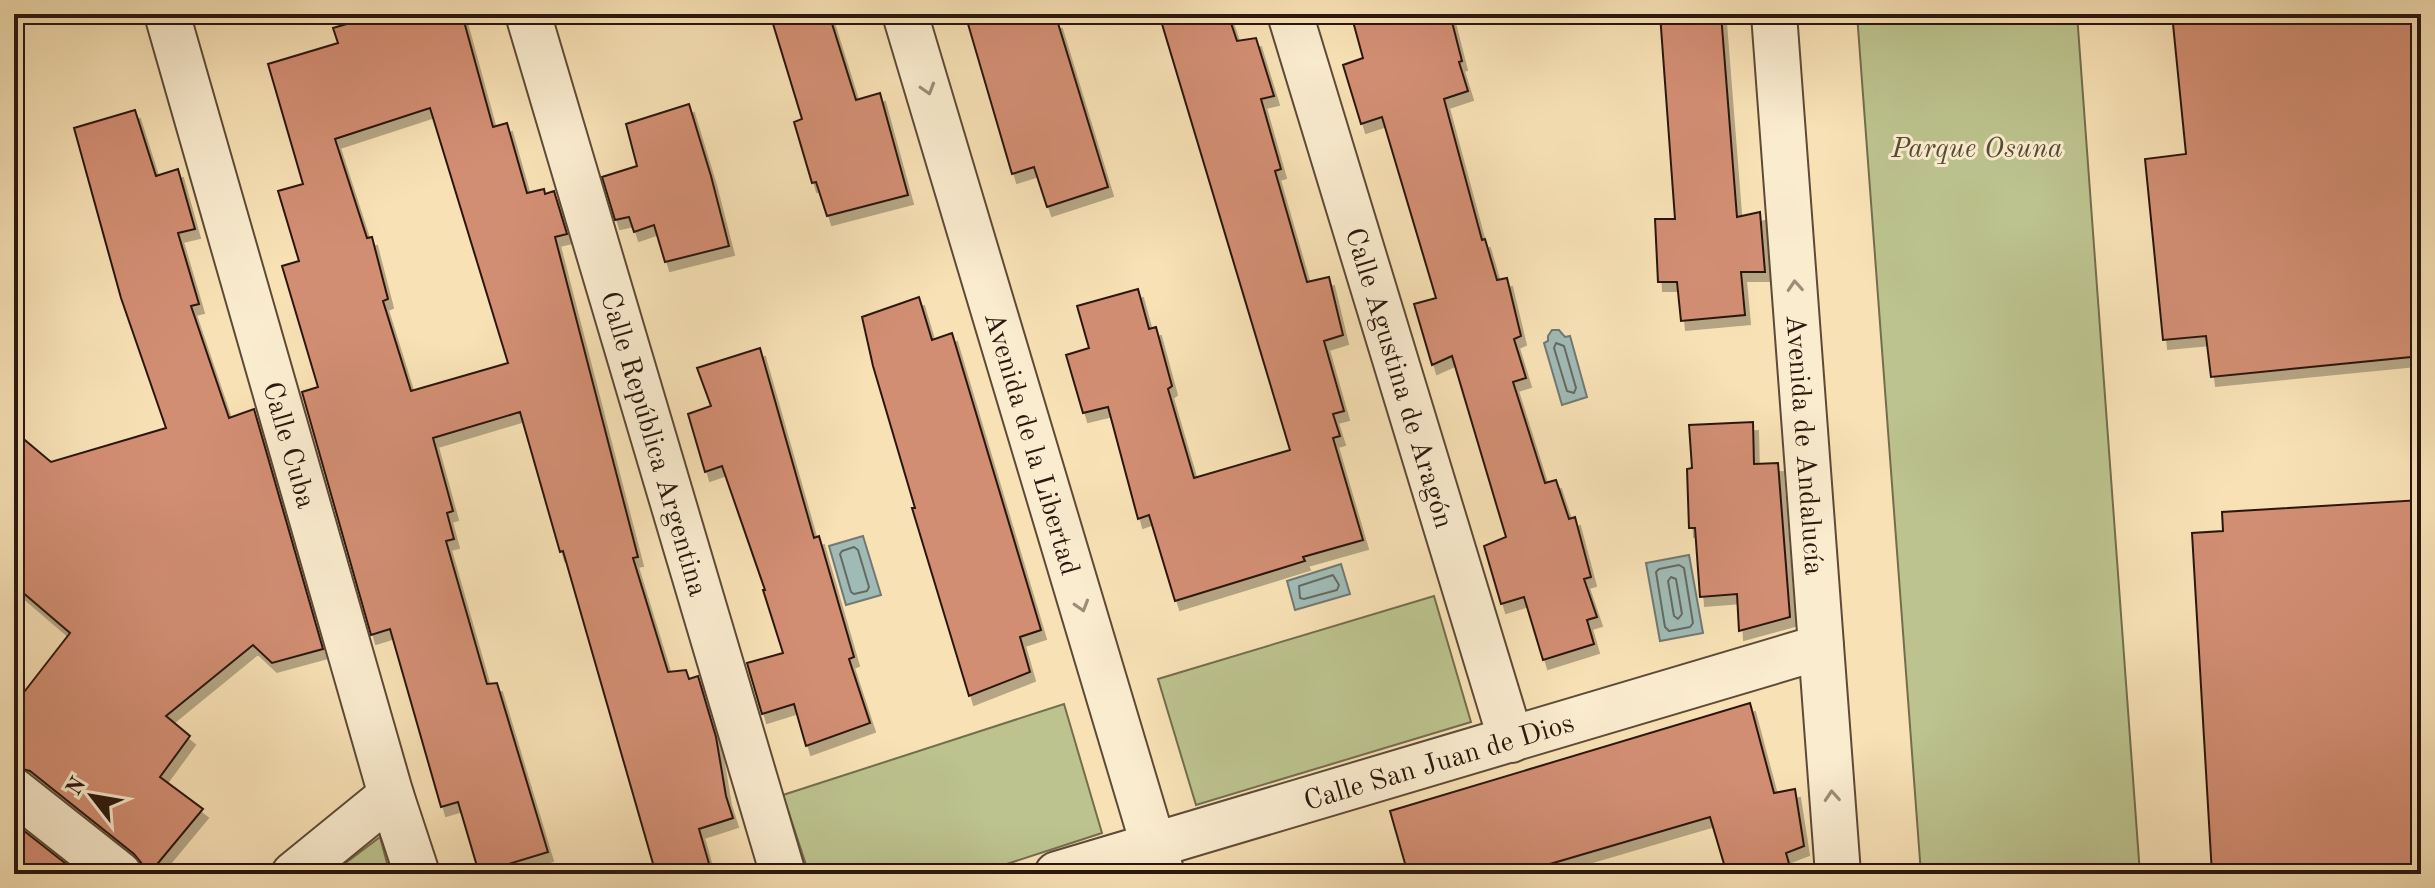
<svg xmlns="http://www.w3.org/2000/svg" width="2435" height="888" font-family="'Old Standard TT',serif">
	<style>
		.green { fill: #bcc38e; stroke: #746d4e; stroke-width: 2 }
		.water { fill: #a0bbb6; stroke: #717972; stroke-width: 2 }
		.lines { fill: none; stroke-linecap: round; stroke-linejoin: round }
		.shore { stroke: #666962; stroke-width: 2 }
		.building { fill: #d28e73; stroke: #2b170d; stroke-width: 2; fill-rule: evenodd; filter: url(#shadow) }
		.minor-casing { stroke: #5e4a37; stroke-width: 48 }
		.minor { stroke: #faeccf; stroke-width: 44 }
		.oneway { stroke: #9d8c78 }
		.labels { text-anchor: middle; stroke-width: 6; stroke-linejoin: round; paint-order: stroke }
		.park-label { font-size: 28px; font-style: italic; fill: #564b34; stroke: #faeccf }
		.street-label { font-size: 28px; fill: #2b170d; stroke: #faeccf }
	</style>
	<defs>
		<filter id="shadow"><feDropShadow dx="5" dy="9" stdDeviation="0" flood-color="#0004"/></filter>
	</defs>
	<rect width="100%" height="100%" fill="#f7e1b5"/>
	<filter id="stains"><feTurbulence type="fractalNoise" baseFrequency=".0025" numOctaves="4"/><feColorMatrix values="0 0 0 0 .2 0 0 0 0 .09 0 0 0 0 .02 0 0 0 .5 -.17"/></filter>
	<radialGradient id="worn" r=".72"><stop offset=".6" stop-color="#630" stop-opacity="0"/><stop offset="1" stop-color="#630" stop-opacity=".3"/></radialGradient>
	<!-- green -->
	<path class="green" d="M1857,14H2077L2140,874H1921Z
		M1434,596L1471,722L1196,805L1158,679Z
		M1064,704L1102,833L976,874H809L783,795Z
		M380,837L390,874H331Z"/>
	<!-- water -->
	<path class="water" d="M1552,330H1559L1565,337L1570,336L1587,397L1562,405L1544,343L1548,341V336Z
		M863,536L881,595L846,605L829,546Z
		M1689,555L1703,633L1660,641L1646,563Z
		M1341,564L1350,594L1295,610L1287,581Z"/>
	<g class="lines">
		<!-- shore -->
		<path class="shore" d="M1556,343L1564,346L1576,388L1574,393L1567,391L1554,348Z
			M854,547L858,550L869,587L867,591L854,594L851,592L840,554L842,551Z
			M1679,565L1684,568L1693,623L1690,627L1669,631L1665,627L1656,572L1659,569Z
			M1333,575L1339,585L1337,590L1304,599L1300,598L1299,586Z
			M1671,577L1676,579L1682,614L1678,619L1674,616L1668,581Z"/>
	</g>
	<!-- building -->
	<path class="building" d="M381,14H462L493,127L507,123L527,193L544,189L545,194L554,191L567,234L555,237L638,557L633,558L668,672L686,670L689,679L698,676L716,737L726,796L733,818L699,829L712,874H656L563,551L560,552L520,412L433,438L453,511L447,513L454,539L446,541L487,684L497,683L548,852L479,873L458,802L441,807L390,629L371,635L302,392L318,387L282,266L299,261L278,191L303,184L268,64L338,43L333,28ZM430,108L508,363L411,391L383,301L388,299L372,237L367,238L335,139Z
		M770,14H829L856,100L880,93L908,195L827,216L816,182L812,183L794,122L802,119Z
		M1001,14H1049L1051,21L1057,20L1108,187L1047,207L1034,167L1012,174L968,24Z
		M1159,14H1228L1237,41L1256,38L1274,96L1261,99L1281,169L1275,171L1307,282L1329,277L1343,335L1324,341L1344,411L1333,414L1340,436L1333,438L1363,540L1303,557L1305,561L1175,601L1149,515L1138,519L1108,407L1083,413L1066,355L1089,348L1077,306L1138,289L1149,329L1156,327L1172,386L1168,389L1194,478L1290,450Z
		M1351,14H1450L1462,61L1459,62L1468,91L1444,99L1482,240L1485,239L1497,280L1507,278L1521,336L1514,339L1526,378L1513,382L1545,483L1556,480L1569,519L1575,517L1591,577L1584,579L1597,617L1587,620L1594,644L1543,660L1524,597L1501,604L1484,546L1506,537L1452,356L1432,365L1414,304L1436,298L1382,117L1361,124L1343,65L1363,58Z
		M1660,14H1721L1737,217L1760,212L1765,272H1741L1745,315L1681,321L1677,282H1658L1655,219H1675Z
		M2172,14H2421V356L2211,377L2206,336L2163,340L2145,159L2186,154Z
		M689,104L711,176L729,246L665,262L654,225L634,232L629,217L615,220L602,177L637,166L626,124Z
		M135,110L156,176L178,169L195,229L178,233L199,304L191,306L229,418L254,409L323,649L272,663L253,645L166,716L190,736L160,777L203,809L149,874H143L142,864L134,854L30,771L14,767V705L70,633L14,585V431L51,462L166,428L121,298L74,128Z
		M919,297L932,340L952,333L1041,630L1020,637L1030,672L969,696L912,508H915L873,366L862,317Z
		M760,348L814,538L819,536L854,657L849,659L870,723L806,746L794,704L762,714L747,663L783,653L763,590H765L722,466L705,472L688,414L711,406L697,368Z
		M1753,422L1754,464L1778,463L1790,617L1739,631L1737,594L1700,597L1695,528H1689L1687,469L1692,468L1689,425Z
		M2421,500V874H2212L2192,533L2223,531L2222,512Z
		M1750,703L1774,793L1795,789L1804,846L1786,853L1792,874H1727L1710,817L1516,874H1408L1390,811Z
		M14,823L79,874H14Z"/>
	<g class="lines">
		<defs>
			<g id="minor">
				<path id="s1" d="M167,14L391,795L417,874"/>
				<path id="s2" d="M528,14L783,874"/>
				<path id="s3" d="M905,14L1162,874"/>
				<path id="s4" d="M1290,14L1511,740"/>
				<path id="s5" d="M1774,14L1838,874"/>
				<path d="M14,791L119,874"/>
				<path d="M294,874L391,795"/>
				<path id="s6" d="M1057,874L1821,647"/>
			</g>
		</defs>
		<!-- minor casing -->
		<use href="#minor" class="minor-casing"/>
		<!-- minor -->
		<use href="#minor" class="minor"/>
	</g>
	<!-- one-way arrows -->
	<defs><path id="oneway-chevron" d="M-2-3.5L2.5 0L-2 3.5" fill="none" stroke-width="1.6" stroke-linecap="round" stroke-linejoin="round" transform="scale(2)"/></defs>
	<g class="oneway">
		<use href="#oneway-chevron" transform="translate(928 89) rotate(73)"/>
		<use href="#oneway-chevron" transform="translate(1795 286) rotate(-94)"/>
		<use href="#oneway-chevron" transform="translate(1082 606) rotate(73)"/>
		<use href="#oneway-chevron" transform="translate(1832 796) rotate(-94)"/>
	</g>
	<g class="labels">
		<!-- park labels -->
		<g class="park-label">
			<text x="1977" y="157">Parque Osuna</text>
		</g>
		<!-- street labels -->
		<g class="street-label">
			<text dy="10" stroke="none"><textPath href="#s4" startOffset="380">Calle Agustina de Aragón</textPath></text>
			<text dy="10" stroke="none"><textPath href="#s1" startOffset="448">Calle Cuba</textPath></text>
			<text dy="10" stroke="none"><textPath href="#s2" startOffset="448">Calle República Argentina</textPath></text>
			<text dy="10" stroke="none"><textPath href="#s3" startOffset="448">Avenida de la Libertad</textPath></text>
			<text dy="10" stroke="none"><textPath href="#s5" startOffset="432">Avenida de Andalucía</textPath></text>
			<text dy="10" stroke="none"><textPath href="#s6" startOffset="398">Calle San Juan de Dios</textPath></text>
		</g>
	</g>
	<!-- margin -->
	<rect width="2435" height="888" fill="none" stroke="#f7e1b5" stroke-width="48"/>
	<rect x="16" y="16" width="2403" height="856" fill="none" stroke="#2b170d" stroke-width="4"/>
	<rect x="24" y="24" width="2387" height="840" fill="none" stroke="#2b170d" stroke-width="2"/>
	<!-- north arrow -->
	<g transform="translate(92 796) rotate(301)" stroke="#faeccf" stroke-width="6" paint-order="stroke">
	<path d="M0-6L14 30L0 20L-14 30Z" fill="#2b170d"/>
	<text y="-12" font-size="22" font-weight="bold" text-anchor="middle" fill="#2b170d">N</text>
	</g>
	<rect width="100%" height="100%" filter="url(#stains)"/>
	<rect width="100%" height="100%" fill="url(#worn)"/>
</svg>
